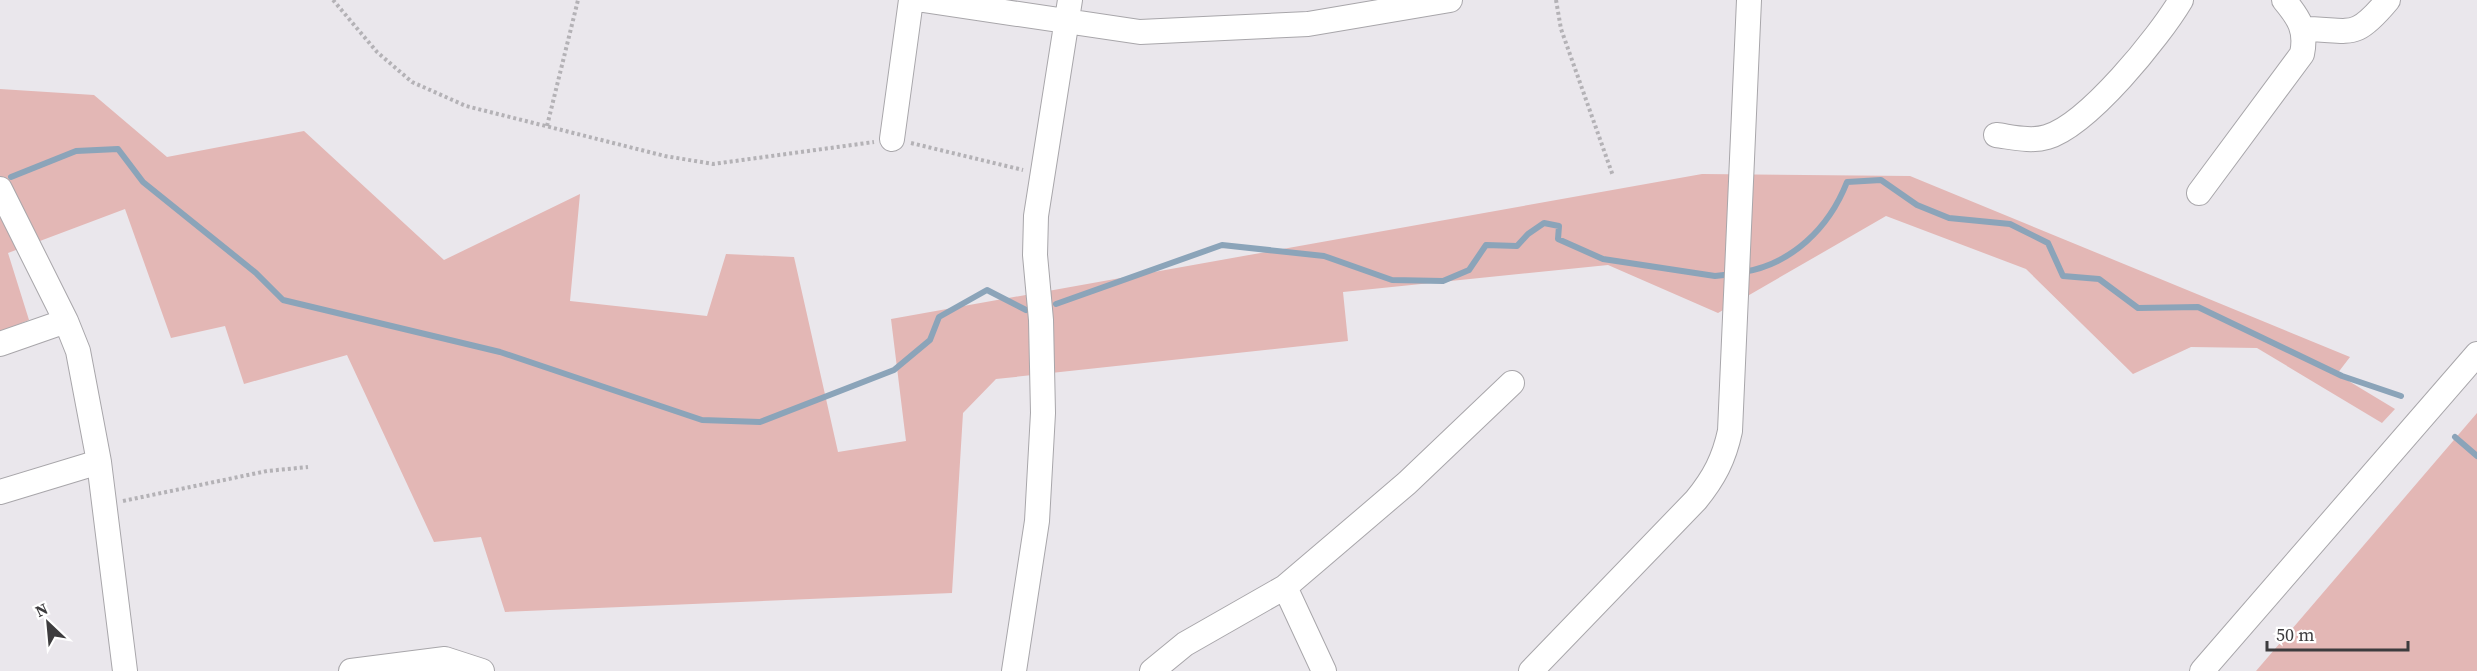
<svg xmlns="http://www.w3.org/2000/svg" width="2477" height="671" font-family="'Source Serif 4',serif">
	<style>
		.green { fill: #e3b7b5 }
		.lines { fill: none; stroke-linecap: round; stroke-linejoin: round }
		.stream { stroke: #8ba4b9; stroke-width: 6 }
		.minor-casing { stroke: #a8a6aa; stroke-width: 26 }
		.path { stroke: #b4b2b6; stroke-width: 4; stroke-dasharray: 3 3; stroke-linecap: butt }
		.minor { stroke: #fff; stroke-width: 24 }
	</style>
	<rect width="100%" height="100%" fill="#eae7ec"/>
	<!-- green -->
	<path class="green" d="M0,89L94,95L167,157L304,131L444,260L580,194L570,301L707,316L726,254L794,257L838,452L906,441L891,319L1702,174L1910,176L2350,357L2337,374L2395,409L2382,423L2257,348L2191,347L2133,374L2026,269L1886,216L1718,313L1608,265L1343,292L1348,341L996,379L963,413L952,593L505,612L481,537L434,542L347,355L244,384L225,326L171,338L125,209L8,253L29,320L0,332Z
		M2477,413V671H2256Z"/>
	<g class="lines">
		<!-- stream -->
		<path class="stream" d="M11,177L76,151L118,149L143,182L256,273L283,300L500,352L702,420L760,422L894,370L930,340L939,317L987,290L1026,310
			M1743,272C1792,264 1829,228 1847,182L1881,180L1917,205L1949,218L2010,224L2048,243L2063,276L2099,279L2138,308L2198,307L2342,376L2401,396
			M1056,304L1222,245L1324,256L1392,280L1443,281L1469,270L1486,245L1517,246L1528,234L1544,223L1559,226L1558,239L1603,259L1715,276L1733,274
			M2455,437L2477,456"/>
		<defs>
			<path id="minor" d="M923,0L1140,32L1308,24L1450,0
				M2302,29C2352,29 2353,42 2388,0
				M1996,135C2012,137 2031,142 2047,137C2088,125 2159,37 2181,0
				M892,139L911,0
				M0,189L66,321L78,351L99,462L125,671
				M2199,193L2302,54C2307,30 2299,18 2284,0
				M0,344L66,321
				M0,492L99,462
				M1285,587L1324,671
				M351,671L445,659L482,671
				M1014,671L1037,521L1043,413L1041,320L1035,255L1036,216L1070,0
				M1152,671L1185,644L1285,587L1407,483L1512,383
				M1531,671L1696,500C1714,478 1724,459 1730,431L1749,0
				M2202,671L2477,354"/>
		</defs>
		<!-- minor casing -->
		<use href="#minor" class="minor-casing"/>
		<!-- path -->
		<path class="path" d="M333,0L377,52L412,82L466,106L665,156L713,164L874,142
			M1556,0L1561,29L1613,176
			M547,126L578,0
			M911,143L1023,170
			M123,501L267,471L308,467"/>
		<!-- minor -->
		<use href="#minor" class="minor"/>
	</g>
	<!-- north arrow -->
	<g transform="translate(48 623) rotate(334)" stroke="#ffffff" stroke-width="4.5" paint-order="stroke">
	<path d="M0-4.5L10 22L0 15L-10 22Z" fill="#3d3c3e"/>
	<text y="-9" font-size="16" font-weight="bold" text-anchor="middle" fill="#3d3c3e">N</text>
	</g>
	<!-- scale -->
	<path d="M2267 641v9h141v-9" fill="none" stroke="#3d3c3e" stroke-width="3"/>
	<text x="2276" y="641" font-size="18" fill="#3d3c3e" stroke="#ffffff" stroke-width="4.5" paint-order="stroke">50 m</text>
</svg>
